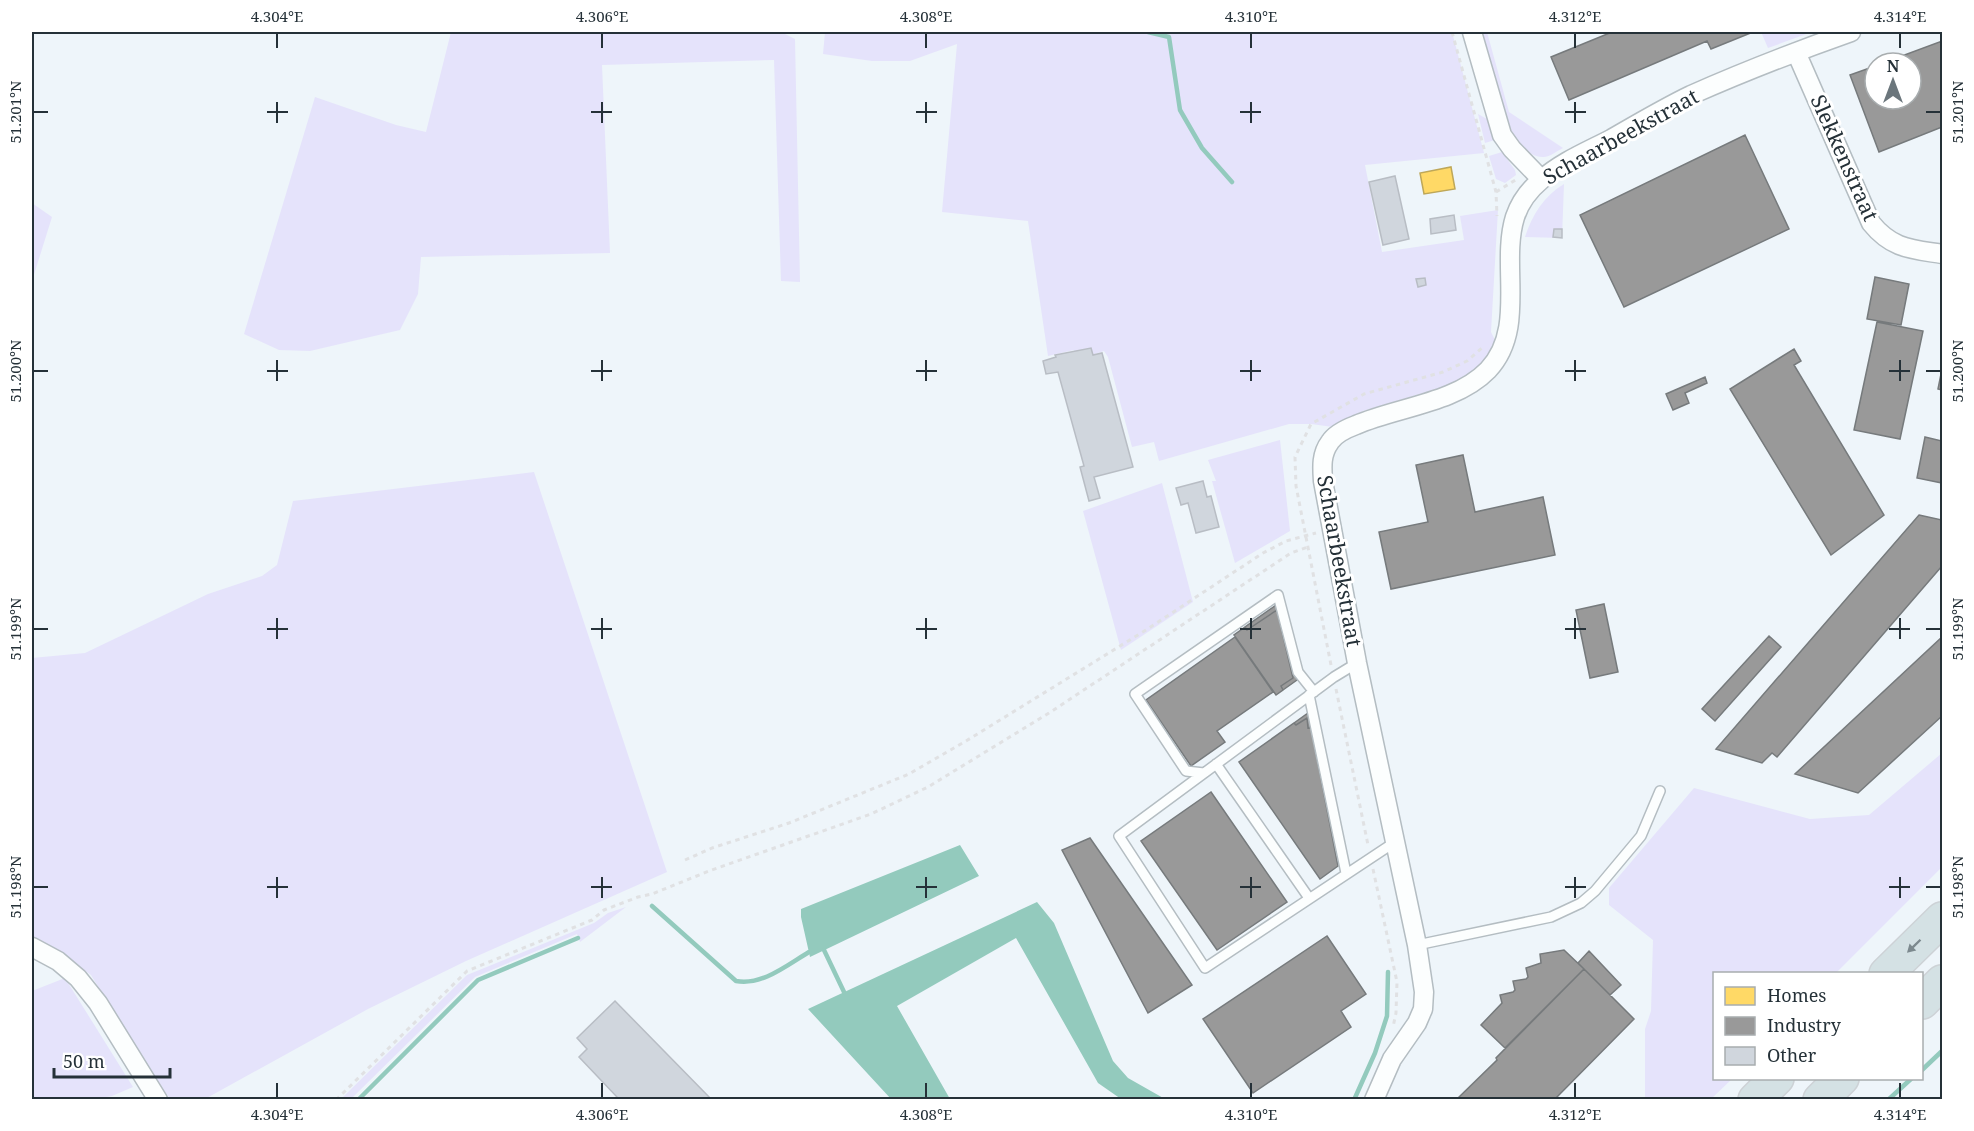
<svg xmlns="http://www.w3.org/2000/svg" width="1974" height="1131" font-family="'Noto Serif',serif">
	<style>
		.green { fill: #e5e3fb }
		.water { fill: #93cabd }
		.homes { fill: #ffd966; stroke: #bea758; stroke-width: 1.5 }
		.industry { fill: #999; stroke: #767a7c; stroke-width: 1.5 }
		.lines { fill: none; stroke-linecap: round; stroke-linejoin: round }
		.stream { stroke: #93cabd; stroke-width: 4.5 }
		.building { fill: #d0d6dd; stroke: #b8bdc4; stroke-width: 1.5 }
		.service-casing { stroke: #b4bdc2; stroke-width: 12 }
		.minor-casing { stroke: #b4bdc2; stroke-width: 21 }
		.motorway-casing { stroke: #cdd2d6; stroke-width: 36 }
		.path { stroke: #e0e1e3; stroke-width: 3; stroke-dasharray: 4.5 4.5; stroke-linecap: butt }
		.service { stroke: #fcfefe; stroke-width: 9 }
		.minor { stroke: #fcfefe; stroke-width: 18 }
		.motorway { stroke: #d4e1e4; stroke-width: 33 }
		.oneway { fill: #7c898e }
		.ticks { fill: none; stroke: #253138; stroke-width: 2 }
		.labels { text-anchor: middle; stroke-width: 6; stroke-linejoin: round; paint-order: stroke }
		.street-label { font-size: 21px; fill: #253138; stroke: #fff }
		.neatline { fill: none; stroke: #253138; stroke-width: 2 }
		.ticks-label { font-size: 15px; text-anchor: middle; fill: #253138 }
	</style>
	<rect width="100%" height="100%" fill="#eef5fa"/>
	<!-- green -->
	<path class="green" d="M451,32H781L795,39L800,282L781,281L774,60L602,65L610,253L421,257L418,294L400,330L310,351L279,350L244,334L315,97L396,125L426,132Z
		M825,32H1452L1484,153L1365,165L1382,252L1464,240L1460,216L1498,210L1491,332L1497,344L1482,364L1463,381L1363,411L1333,427L1311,424H1289L1159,461L1154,442L1132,447L1108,357L1104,351L1076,360L1074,350L1048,356L1028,221L942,212L957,44L910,61H872L823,54Z
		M1480,32H1487L1509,112L1563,148C1557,151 1549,158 1542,157C1505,156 1488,60 1480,32Z
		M1761,32H1812L1768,48Z
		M1478,114L1487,119L1495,140L1485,143Z
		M1502,152L1515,170L1516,175L1505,183L1496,179L1489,156Z
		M1564,184L1562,238L1525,237C1532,215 1544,196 1564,184Z
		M32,203L52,217L32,281Z
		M1280,440L1290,531L1235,563L1212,481H1216L1208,460Z
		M534,472L667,872L466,961L368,1009L205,1099H170L140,1056L91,975L61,953L32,938V658L85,653L208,594L262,576L277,565L293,501Z
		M1162,483L1193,602L1121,650L1083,511Z
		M1942,753V867L1836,973L1714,974V1078L1732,1079L1711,1099H1645V1029L1651,1011L1653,940L1609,905V888L1694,788L1810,819L1869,815Z
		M626,907L580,942L577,934L475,977L351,1099H341L467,975L594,923L608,913Z
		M65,978L133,1087L112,1096L95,1099L32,1100V991Z"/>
	<!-- water -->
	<path class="water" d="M960,845L979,876L810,957L801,917V909Z
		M1037,902L1054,923L1113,1061L1128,1078L1165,1099H1121L1098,1083L1016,938L897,1006L950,1099H891L808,1009Z"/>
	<!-- homes -->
	<path class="homes" d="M1451,167L1455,189L1424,194L1420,173Z"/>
	<!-- industry -->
	<path class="industry" d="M1612,32H1753L1711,49L1707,41L1569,100L1551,57Z
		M1942,41V127L1879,152L1850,75L1875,66V99H1911V63H1883Z
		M1745,135L1789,229L1624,307L1580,215Z
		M1875,277L1909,284L1901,325L1867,319Z
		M1877,322L1923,331L1900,439L1854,430Z
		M1794,349L1801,361L1794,365L1884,515L1831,555L1730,389Z
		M1942,369V390L1938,389Z
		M1705,377L1707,383L1685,393L1689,403L1673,410L1666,394Z
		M1925,437L1942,441V483L1917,478Z
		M1463,455L1475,512L1543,497L1555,555L1391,589L1379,532L1428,522L1416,465Z
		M1919,515L1942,520V566L1777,757L1772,753L1762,763L1716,749Z
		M1279,603L1297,680L1283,690L1281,686L1293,678L1277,610L1247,630L1245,627Z
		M1604,604L1618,672L1590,678L1576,610Z
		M1277,610L1293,678L1281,686L1283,690L1276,695L1234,635L1245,627L1247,630Z
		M1769,636L1781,647L1715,721L1702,709Z
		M1235,637L1273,692L1217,731L1225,742L1191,766L1146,700Z
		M1942,637V716L1858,793L1795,774Z
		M1308,713L1311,727L1308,728L1307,718L1296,725L1294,723Z
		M1307,718L1308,728L1311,727L1338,866L1320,879L1239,762L1294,723L1296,725Z
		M1211,792L1287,902L1217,950L1141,841Z
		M1090,838L1192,985L1148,1013L1062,850Z
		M1327,936L1366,994L1341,1011L1351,1027L1253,1093L1203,1019Z
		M1564,950L1584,969L1505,1048L1481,1025L1502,1003L1500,995L1513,992L1515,990L1513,981L1526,979L1528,977L1526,968L1541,963L1540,954Z
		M1589,951L1621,985L1610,995L1578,963Z
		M1584,969L1634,1019L1554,1100H1456L1497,1060L1496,1058Z"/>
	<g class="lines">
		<!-- stream -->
		<path class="stream" d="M1148,32L1169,37L1180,110L1202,148L1232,182
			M652,906L736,981C762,986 787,965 809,952
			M824,950L844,992
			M1922,1070L1942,1051
			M358,1100L478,980L578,938
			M1354,1100L1375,1053L1387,1016L1388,972
			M1888,1100L1912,1078"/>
	</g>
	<!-- building -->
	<path class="building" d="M1395,176L1409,239L1383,245L1369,182Z
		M1454,215L1456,230L1431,234L1430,219Z
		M1554,229H1562V238L1553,237Z
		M1425,278L1426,285L1418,287L1416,279Z
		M1091,348L1093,355L1102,353L1133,467L1094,477L1100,498L1089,501L1080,467L1084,466L1058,372L1046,374L1043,361L1056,357L1055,355Z
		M1203,481L1207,497L1211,496L1219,527L1196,533L1188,503L1181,505L1176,488Z
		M615,1001L712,1100H615L617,1097L579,1057L587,1049L577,1038Z"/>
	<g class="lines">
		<defs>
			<path id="service" d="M1357,663L1334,677L1119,836L1205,968L1395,842
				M1309,695L1346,873
				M1216,764L1309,898
				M1204,773L1186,771L1135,694L1278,595L1298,672L1314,692
				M1417,945L1551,917L1581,903L1595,891L1641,836L1660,791"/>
			<path id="minor" d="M1472,32L1502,135L1512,149L1541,179
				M1796,52L1871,223C1892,249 1911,249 1942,254
				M32,947L58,961L78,978L98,1003L158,1100
				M1374,1100L1392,1059L1417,1023L1423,1009L1424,992L1417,945L1357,663L1323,481C1322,467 1321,454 1330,442C1335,434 1348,428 1356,425C1398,407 1456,403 1488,370C1527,329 1500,265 1515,217C1520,202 1529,190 1541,180C1561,162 1588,151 1611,139C1637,124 1664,108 1691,95C1743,72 1797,51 1851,32"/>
			<path id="motorway" d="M1886,974L1942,919
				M1922,1002L1942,982
				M1755,1100L1777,1078
				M1820,1100L1842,1078"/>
		</defs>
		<!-- service casing -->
		<use href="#service" class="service-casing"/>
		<!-- minor casing -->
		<use href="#minor" class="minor-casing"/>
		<!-- motorway casing -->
		<use href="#motorway" class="motorway-casing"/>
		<!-- path -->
		<path class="path" d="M1452,32L1496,192L1497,216
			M1496,192L1517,179
			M1331,665L1296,486L1295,457L1311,424L1364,394L1443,372L1467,361L1482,348
			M1336,689L1368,845
			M685,860L712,848L789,823L909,774L966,741L1146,630L1263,553L1286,541L1316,533
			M1373,869L1397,982L1396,1013L1393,1027
			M336,1100L467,971L592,920L604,910L638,897L652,894L709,871L871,814L928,787L1049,713L1291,553L1308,547"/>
		<!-- service -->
		<use href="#service" class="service"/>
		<!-- minor -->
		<use href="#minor" class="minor"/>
		<!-- motorway -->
		<use href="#motorway" class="motorway"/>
	</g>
	<!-- one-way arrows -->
	<defs><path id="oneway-solid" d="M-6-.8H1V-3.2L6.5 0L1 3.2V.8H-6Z" transform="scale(1.5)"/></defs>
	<use class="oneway" href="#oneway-solid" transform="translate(1914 946) rotate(136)"/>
	<!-- ticks -->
	<path class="ticks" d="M277,33V48M602,33V48M926,33V48M1251,33V48M1575,33V48M1900,33V48M277,102V123M602,102V123M926,102V123M1251,102V123M1575,102V123M33,112H48M267,112H288M591,112H612M916,112H937M1240,112H1261M1565,112H1586M1926,112H1941M277,360V381M602,360V381M926,360V381M1251,360V381M1575,360V381M1900,360V381M33,371H48M267,371H288M591,371H612M916,371H937M1240,371H1261M1565,371H1586M1889,371H1910M1926,371H1941M277,618V639M602,618V639M926,618V639M1251,618V639M1575,618V639M1900,618V639M33,629H48M267,629H288M591,629H612M916,629H937M1240,629H1261M1565,629H1586M1889,629H1910M1926,629H1941M277,877V898M602,877V898M926,877V898M1251,877V898M1575,877V898M1900,877V898M33,887H48M267,887H288M591,887H612M916,887H937M1240,887H1261M1565,887H1586M1889,887H1910M1926,887H1941M277,1083V1098M602,1083V1098M926,1083V1098M1251,1083V1098M1575,1083V1098M1900,1083V1098"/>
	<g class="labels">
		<!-- street labels -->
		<g class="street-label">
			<text transform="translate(1621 137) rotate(-29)" y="7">Schaarbeekstraat</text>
			<text transform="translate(1844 158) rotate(66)" y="7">Slekkenstraat</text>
			<text transform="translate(1339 561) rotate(80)" y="7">Schaarbeekstraat</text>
		</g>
	</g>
	<!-- border -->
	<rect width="1974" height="1131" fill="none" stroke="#ffffff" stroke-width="66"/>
	<!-- legend -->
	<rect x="1713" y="972" width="210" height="108" fill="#ffffff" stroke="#a8adaf" stroke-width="1.5"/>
	<rect x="1725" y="987" width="30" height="18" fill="#ffd966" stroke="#a8adaf" stroke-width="1.5"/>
	<text x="1767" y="1002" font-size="18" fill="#253138">Homes</text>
	<rect x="1725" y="1017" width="30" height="18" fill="#999999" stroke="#a8adaf" stroke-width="1.5"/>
	<text x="1767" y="1032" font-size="18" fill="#253138">Industry</text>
	<rect x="1725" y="1047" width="30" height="18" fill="#d0d6dd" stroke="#a8adaf" stroke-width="1.5"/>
	<text x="1767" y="1062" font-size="18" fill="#253138">Other</text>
	<!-- north arrow -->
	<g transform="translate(1893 81)"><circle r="28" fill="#ffffff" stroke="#a8adaf" stroke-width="1.5"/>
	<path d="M0-4.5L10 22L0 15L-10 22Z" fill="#6b767c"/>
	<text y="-9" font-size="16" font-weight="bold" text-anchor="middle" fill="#253138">N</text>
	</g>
	<!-- scale -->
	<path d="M54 1068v9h116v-9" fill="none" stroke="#253138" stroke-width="3"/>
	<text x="63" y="1068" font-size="18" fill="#253138" stroke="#ffffff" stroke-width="4.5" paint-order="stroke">50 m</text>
	<rect x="33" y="33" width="1908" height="1065" class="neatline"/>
	<g class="ticks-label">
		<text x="277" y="22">4.304°E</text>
		<text x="602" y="22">4.306°E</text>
		<text x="926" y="22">4.308°E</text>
		<text x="1251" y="22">4.310°E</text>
		<text x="1575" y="22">4.312°E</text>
		<text x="1900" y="22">4.314°E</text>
		<text transform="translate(16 112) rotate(-90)" y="5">51.201°N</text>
		<text transform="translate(1958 112) rotate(-90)" y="5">51.201°N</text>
		<text transform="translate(16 371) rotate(-90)" y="5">51.200°N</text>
		<text transform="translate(1958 371) rotate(-90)" y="5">51.200°N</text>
		<text transform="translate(16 629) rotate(-90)" y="5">51.199°N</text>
		<text transform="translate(1958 629) rotate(-90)" y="5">51.199°N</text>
		<text transform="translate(16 887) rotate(-90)" y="5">51.198°N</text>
		<text transform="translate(1958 887) rotate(-90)" y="5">51.198°N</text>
		<text x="277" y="1120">4.304°E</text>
		<text x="602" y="1120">4.306°E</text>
		<text x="926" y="1120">4.308°E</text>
		<text x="1251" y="1120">4.310°E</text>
		<text x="1575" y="1120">4.312°E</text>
		<text x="1900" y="1120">4.314°E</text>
	</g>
</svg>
